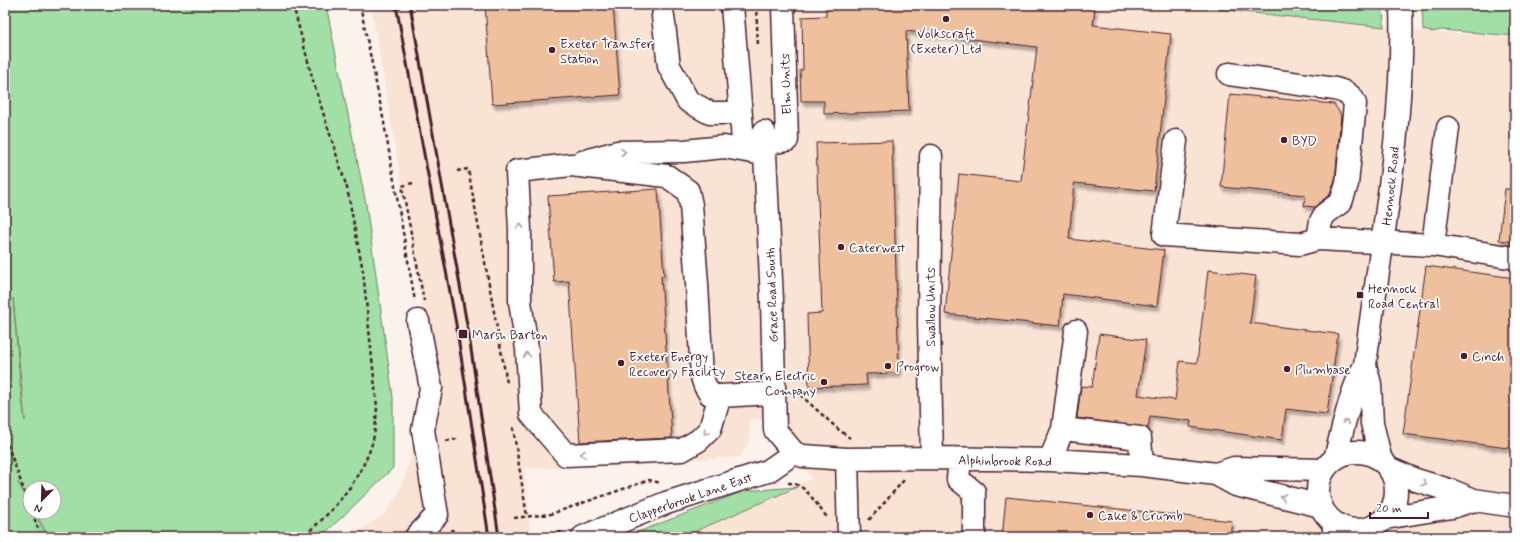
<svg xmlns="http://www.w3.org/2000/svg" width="1520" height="542" font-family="Mynerve,sans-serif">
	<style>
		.built { fill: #f8e3d5 }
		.green { fill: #a1dfa6; stroke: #767f68; fill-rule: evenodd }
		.building { fill: #eec09e; stroke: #4a1f2b; filter: url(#shadow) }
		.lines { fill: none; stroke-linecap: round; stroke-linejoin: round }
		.minor-casing { stroke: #4a1f2b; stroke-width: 25 }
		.major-casing { stroke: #4a1f2b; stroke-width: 25 }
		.path { stroke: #4a1f2b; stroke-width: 2.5; stroke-dasharray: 4 3; stroke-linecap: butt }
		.minor { stroke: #fff; stroke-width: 22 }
		.major { stroke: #fff; stroke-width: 22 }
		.rail { stroke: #4a1f2b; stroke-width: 3 }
		.oneway { stroke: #ae9aa0 }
		.poi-dot { fill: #4a1f2b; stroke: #fff; stroke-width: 1.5 }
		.labels { text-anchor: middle; stroke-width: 3.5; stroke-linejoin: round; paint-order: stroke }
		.poi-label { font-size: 13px; fill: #4a1f2b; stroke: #fff; text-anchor: start }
		.street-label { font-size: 13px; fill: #4a1f2b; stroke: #fff }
	</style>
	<defs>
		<filter id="shadow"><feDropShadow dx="2.5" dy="4.5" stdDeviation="1" flood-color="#0004"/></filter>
	</defs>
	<rect width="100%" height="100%" fill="#fcf2ec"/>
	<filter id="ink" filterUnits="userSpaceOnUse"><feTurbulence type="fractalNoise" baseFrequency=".025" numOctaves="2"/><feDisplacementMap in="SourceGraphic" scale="8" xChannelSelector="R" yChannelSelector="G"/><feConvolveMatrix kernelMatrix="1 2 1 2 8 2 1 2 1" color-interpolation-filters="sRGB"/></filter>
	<g filter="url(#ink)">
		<!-- built -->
		<path class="built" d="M371,5H1185L1432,32L1515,37V537H682L813,478L768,435L765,420L749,419L750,441L740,457L524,469L531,537H349L386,513L399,492L409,464L423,387V312Z"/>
		<!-- green -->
		<path class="green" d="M5,5H326L366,204L393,397V468L339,520L320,537H49L35,512H54V488H30V503L18,482L30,505V512H34L47,537H5ZM13,298L25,421L20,382Z
			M1185,5H1383L1384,27L1197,7Z
			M1422,5H1515V36L1441,30L1432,32L1423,30Z
			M797,487L682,537H625L744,491Z"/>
		<!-- building -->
		<path class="building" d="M485,5H613L620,95L492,104Z
			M826,5H1072L1095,8L1093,25L1171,34L1154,191L1074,183L1069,239L1164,250L1157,306L1063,294L1060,326L945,314L959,174L1021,181L1037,47L906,31L909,111L824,114V101H801L800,70H803L802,17L826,16Z
			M1230,94L1334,104L1341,115L1335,181L1330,194L1315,207L1304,206L1305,195L1221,187Z
			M892,141L899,373L866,374L867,385L809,387L807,314L822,313L816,143Z
			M658,189L664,276H661L672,438L580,442L569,281L554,282L548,196Z
			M1505,189H1515V242L1499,240Z
			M1426,266L1515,278V449L1403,434Z
			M1208,270L1256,276L1250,323L1338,334L1327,414L1286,409L1282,440L1190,427L1191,421L1150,416L1148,428L1077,418L1081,386L1092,387L1099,334L1146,340L1138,395L1175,400L1180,361L1197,363Z
			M1006,497L1232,521L1230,537H1002Z"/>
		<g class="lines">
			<defs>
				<path id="minor" d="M732,5L743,141L764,144L787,140L783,5
					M663,16L669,66L688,101L710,113H739
					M1229,74L1335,89C1345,92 1352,94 1355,104L1347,184L1341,202L1325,214L1321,221L1318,239L1433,245L1515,258
					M764,132L772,301L775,430L794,453
					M1176,141L1164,235L1300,244L1318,239
					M931,156L929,321L932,458
					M582,162L617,152L684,151L724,147L758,153
					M1433,245L1448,128
					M720,396L710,429L699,440L682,450L566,455L531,414L527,349L520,301V230L517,171L571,165L667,176L688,191L691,205L697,284L702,377L705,386L710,394L720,396L774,393
					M1063,429L1076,331
					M794,453L803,456L847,459L932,458L1050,460L1142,465L1216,474L1236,485L1321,506
					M847,459L849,537
					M960,459L958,479L974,492V537
					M1050,460L1063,429L1140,438L1142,465
					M1216,474L1234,468L1324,470
					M416,537L437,515L423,430L431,388L418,321
					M583,537L666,503L768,471L794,453
					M1334,537V523
					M1370,537L1377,524"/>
				<path id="major" d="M1318 491a39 39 0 1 1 78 0a39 39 0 1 1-78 0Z
					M1335,459C1343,429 1350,392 1365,365
					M1381,461L1372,423L1370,384L1365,365C1380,246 1405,126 1401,5
					M1388,468L1416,480L1452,491L1474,500L1515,506
					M1385,518L1452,507L1474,500"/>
			</defs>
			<!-- minor casing -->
			<use href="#minor" class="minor-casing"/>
			<!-- major casing -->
			<use href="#major" class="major-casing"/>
			<!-- path -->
			<path class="path" d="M293,5L314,84L347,188L363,271L377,407C376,422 375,436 370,450C357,484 330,515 302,537
				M360,5L383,117L415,301
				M756,5L758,46
				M457,171L468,169L507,383
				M413,183L402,186L424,301
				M795,390L839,430L850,438
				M513,427L527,517
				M5,438L30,507
				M446,441L457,439
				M788,483C806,482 817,507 828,518
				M32,512L41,537
				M514,518L551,514L649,480L661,483
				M869,520L905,479
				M452,529L454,537
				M530,537L557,534L563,531"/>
			<!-- minor -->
			<use href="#minor" class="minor"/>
			<!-- major -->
			<use href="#major" class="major"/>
			<!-- rail -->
			<path class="rail" d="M396,5L456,324L489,537
				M410,5L469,336L499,537"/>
		</g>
		<!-- one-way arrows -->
		<defs><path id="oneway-chevron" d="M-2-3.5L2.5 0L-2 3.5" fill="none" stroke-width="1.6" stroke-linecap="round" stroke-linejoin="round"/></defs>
		<g class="oneway">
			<use href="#oneway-chevron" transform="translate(623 152) rotate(-2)"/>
			<use href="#oneway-chevron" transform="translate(520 226) rotate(-92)"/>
			<use href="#oneway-chevron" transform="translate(527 355) rotate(-94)"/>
			<use href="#oneway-chevron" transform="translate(1346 422) rotate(-77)"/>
			<use href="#oneway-chevron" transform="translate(706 432) rotate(130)"/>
			<use href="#oneway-chevron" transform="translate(583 454) rotate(178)"/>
			<use href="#oneway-chevron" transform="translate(1424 483) rotate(17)"/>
			<use href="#oneway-chevron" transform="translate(1283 497) rotate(-167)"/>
		</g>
	</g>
	<!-- markers -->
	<g class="poi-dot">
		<circle cx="946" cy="19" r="4"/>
		<circle cx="552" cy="50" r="4"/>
		<circle cx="1284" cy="140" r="4"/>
		<circle cx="841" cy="247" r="4"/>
		<rect x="1356" y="291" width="8" height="8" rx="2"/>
		<rect x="458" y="329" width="10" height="10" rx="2"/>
		<circle cx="1464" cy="356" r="4"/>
		<circle cx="621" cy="363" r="4"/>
		<circle cx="888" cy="366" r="4"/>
		<circle cx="1287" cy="369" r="4"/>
		<circle cx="824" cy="382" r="4"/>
		<circle cx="1090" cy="515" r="4"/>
	</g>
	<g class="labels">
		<!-- poi labels -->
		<g class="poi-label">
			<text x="946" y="38" text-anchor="middle">Volkscraft<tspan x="946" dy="15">(Exeter) Ltd</tspan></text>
			<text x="560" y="48">Exeter Transfer<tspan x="560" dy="15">Station</tspan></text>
			<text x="1292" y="145">BYD</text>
			<text x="849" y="252">Caterwest</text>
			<text x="1368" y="293">Hennock<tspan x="1368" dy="15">Road Central</tspan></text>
			<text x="472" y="339">Marsh Barton</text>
			<text x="629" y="361">Exeter Energy<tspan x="629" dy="15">Recovery Facility</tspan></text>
			<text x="1472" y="361">Cinch</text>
			<text x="896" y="371">Progrow</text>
			<text x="1295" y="374">Plumbase</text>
			<text x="816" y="380" text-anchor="end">Stearn Electric<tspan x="816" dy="15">Company</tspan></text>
			<text x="1098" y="520">Cake &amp; Crumb</text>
		</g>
		<!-- street labels -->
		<g class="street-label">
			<text transform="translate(785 84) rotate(-92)" y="5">Elm Units</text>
			<text transform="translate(1390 186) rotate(-84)" y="5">Hennock Road</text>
			<text transform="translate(771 295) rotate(-92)" y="5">Grace Road South</text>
			<text transform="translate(930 307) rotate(-90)" y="5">Swallow Units</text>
			<text transform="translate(1005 460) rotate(1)" y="5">Alphinbrook Road</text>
			<text transform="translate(690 497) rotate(-19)" y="5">Clapperbrook Lane East</text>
		</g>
	</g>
	<!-- margin -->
	<rect width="1520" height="542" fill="none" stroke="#fff" stroke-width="20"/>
	<rect x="10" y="10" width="1500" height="522" fill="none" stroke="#4a1f2b" stroke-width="1.5" filter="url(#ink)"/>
	<!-- north arrow -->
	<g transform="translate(42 500) rotate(203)"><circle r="19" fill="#ffffff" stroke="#b7a5aa"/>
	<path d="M0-3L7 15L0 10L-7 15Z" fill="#4a1f2b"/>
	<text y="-6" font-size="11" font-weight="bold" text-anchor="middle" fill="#4a1f2b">N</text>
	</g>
	<!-- scale -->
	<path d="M1370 512v6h58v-6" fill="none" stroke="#4a1f2b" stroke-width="2"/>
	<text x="1376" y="512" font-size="12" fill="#4a1f2b" stroke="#ffffff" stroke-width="3" paint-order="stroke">20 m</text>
</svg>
